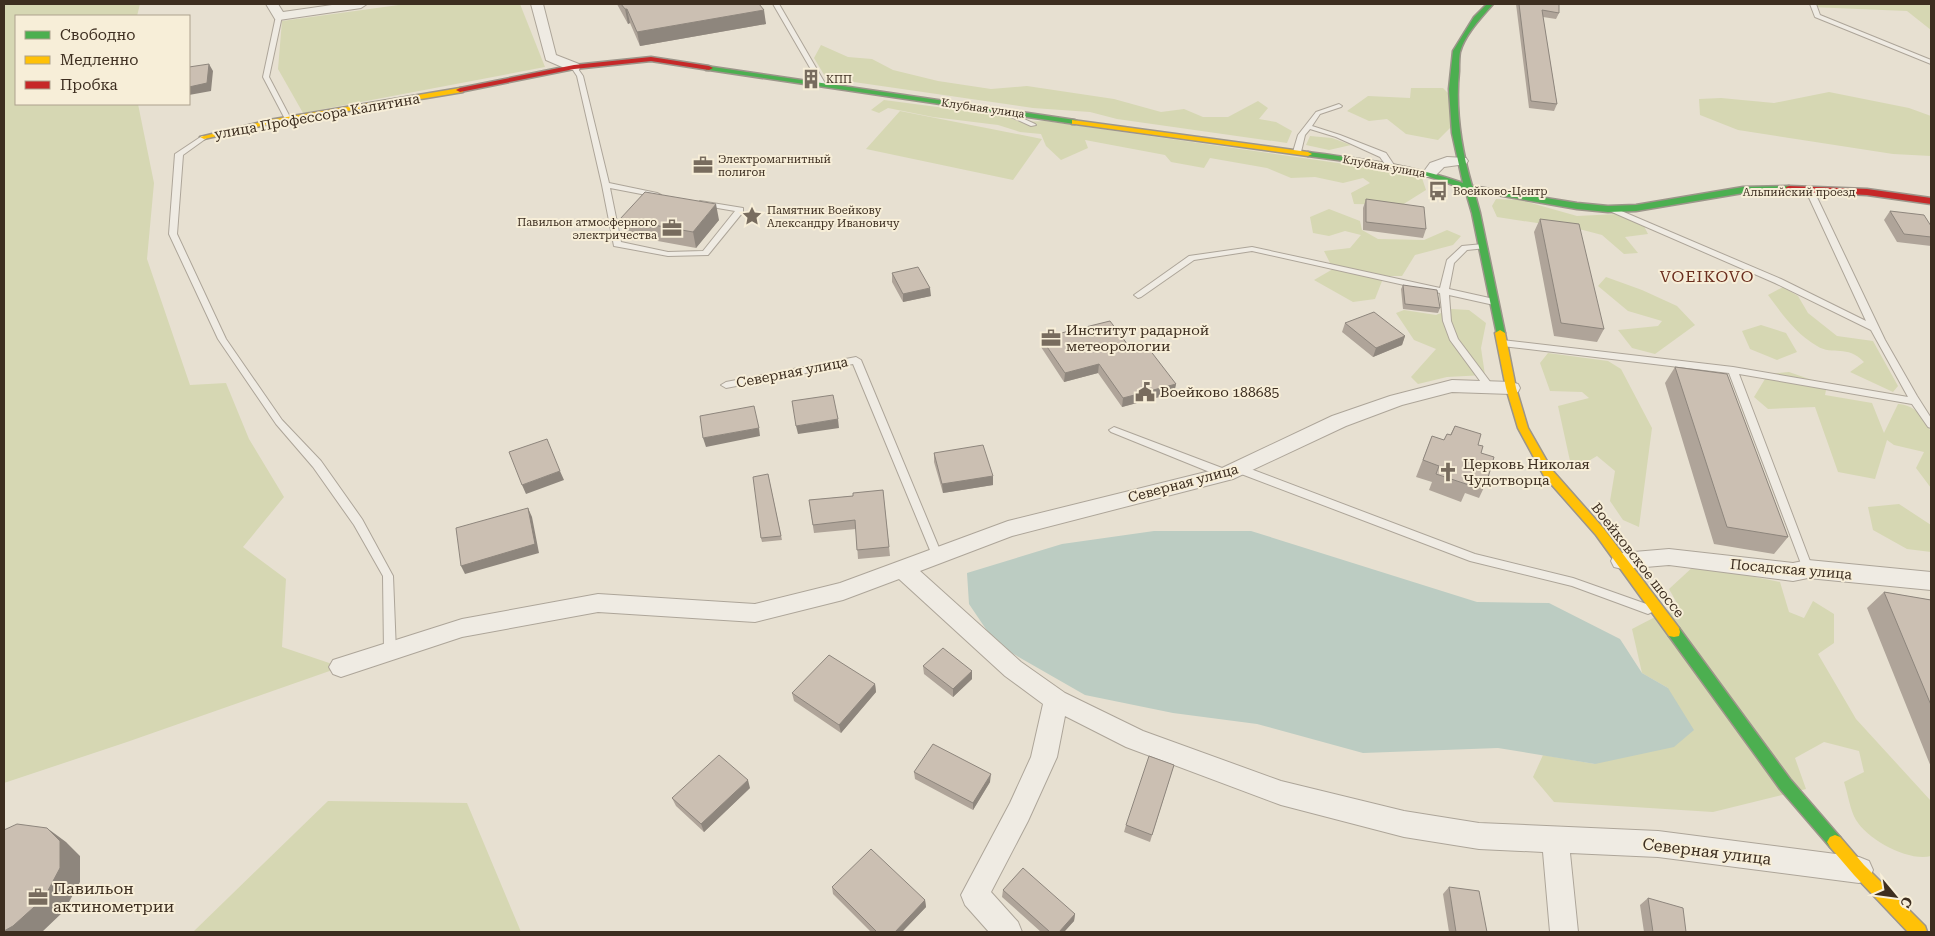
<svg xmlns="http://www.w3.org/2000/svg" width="1935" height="936" font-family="'Roboto Serif',serif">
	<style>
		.green { fill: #d6d7b3 }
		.water { fill: #bcccc2 }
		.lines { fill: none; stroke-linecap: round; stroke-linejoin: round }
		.lane-casing { stroke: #ada599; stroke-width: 2 }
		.street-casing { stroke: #ada599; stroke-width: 2 }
		.fast-casing { stroke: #9c958a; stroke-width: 3 }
		.slow-casing { stroke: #9c958a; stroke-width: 3 }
		.jam-casing { stroke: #9c958a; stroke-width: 3 }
		.lane { fill: #efebe3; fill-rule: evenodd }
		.street { fill: #efebe3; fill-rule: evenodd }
		.fast { fill: #4caf50; fill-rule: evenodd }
		.slow { fill: #ffc107; fill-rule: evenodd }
		.jam { fill: #c62828; fill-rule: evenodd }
		.wall { fill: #afa499 }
		.shaded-wall { fill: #8e867d }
		.building { fill: #cbbfb2; stroke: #8e867d }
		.labels { text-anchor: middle; stroke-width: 4; stroke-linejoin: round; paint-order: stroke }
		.far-poi-label { font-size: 11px; fill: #3d2e20; stroke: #f7eed8; text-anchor: start }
		.far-street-label { font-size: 11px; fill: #3d2e20; stroke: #f7eed8 }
		.street-label { font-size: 14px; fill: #3d2e20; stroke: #f7eed8 }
		.poi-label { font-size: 14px; fill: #3d2e20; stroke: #f7eed8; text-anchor: start }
		.quarter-label { font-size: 16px; letter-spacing: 1px; fill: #6b2e1e; stroke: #f7eed8 }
		.near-street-label { font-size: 16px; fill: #3d2e20; stroke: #f7eed8 }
		.near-poi-label { font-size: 16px; fill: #3d2e20; stroke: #f7eed8; text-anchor: start }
	</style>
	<rect width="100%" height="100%" fill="#e7e0d1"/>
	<!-- green -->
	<path class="green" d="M4,4H140L137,16H16V104H138L154,183L147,259L190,385L226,383L249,439L284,497L243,547L286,579L282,647L341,667L127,742L4,783Z
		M406,4H520L545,67L303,113L278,69L282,21Z
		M1814,4H1931V30L1907,11L1810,7Z
		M821,45L848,57L872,59L893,70L938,81L991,89L1027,86L1114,99L1161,112L1184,109L1203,117H1228L1258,101L1268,108L1259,119L1276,122L1292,131L1287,143L1117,119L1090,112L1033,108L826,78L814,58Z
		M1411,88H1443L1450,95L1451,127L1438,140L1406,134L1387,119L1369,121L1347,111L1368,96L1410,98Z
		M1829,92L1909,108L1931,116V156L1893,154L1738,130L1700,115L1699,99L1721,98L1774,103Z
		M884,100L1006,116L1020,122L1045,121L1421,175L1426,190L1402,205L1354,204L1351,193L1370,183L1363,178L1343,183L1315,177L1291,178L1267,168L1210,158L1204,168L1171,162L1165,155L1085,140L1088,148L1061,160L1046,146L1041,134L1020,132L998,125L933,117L888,108L879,113L871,110Z
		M900,111L1042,139L1013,180L866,149Z
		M1310,136L1332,138L1351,145L1329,150L1306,145Z
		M1496,199L1520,200L1577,216L1617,214L1642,222L1648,234L1625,237L1638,253L1624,254L1602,235L1583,230L1497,217L1492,206Z
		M1329,209L1360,221L1362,230L1378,239L1424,240L1447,230L1461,236L1453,245L1415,255L1402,276H1384L1375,299L1353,302L1314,280L1333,269L1324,251L1350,248L1361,235L1345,231L1329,236L1313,233L1310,217Z
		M1606,277L1642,290L1677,306L1695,325L1655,354L1632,348L1618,330L1658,326L1662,321L1628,311L1598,286Z
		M1783,287L1798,296L1808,313L1837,336L1873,341L1898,386L1893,392L1850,372L1864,362C1847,344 1833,356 1817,346C1796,334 1782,314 1768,295Z
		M1451,309L1469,310L1486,323L1481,348L1485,375L1447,377L1418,384L1411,377L1436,349L1414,340L1396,313L1404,310L1436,315Z
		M1761,325L1786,333L1797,352L1777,360L1750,349L1742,331Z
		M1548,353L1608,361L1621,369L1652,428L1639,527L1623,520L1610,501L1615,471L1597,456L1580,466L1570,461L1558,406L1589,398L1582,392L1550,391L1540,363Z
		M1789,372L1812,380L1826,390L1825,395L1872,403L1884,433L1898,404C1913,404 1927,418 1931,433C1934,443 1931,476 1931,488L1916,468L1924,452L1894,445L1887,440L1875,479L1838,472L1815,407L1768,409L1754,397L1768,374Z
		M1899,504L1931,525V552L1907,549L1873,530L1868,507Z
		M1695,565L1780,582L1789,612L1804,618L1813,601L1834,614V643L1818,654L1856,719L1931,801V856C1909,862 1868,840 1856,820C1850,810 1848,794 1844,782L1864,772L1859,751L1824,742L1795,758L1806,789L1713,812L1554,802L1533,777L1543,755L1595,764L1668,688L1642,673L1632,629L1678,605L1669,589Z
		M328,801L467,803L521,932H193Z"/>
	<!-- water -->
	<path class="water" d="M1154,531H1251L1477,602L1549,603L1620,639L1642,673L1668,688L1694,730L1674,747L1595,764L1498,748L1363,753L1257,724L1173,713L1085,695L996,644L969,604L967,573L1062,544Z"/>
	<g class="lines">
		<defs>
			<path id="lane" d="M773,4H779L826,85L825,86L820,85Z
				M1810,4H1816L1820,15L1931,60V64L1815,17Z
				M279,14L282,16L269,77L291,119L288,121L285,119L263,77L276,16Z
				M574,65L576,66L583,76L609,183L657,193L661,195L657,197L610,188L621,242L668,252L703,251L735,211L700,205V201L743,208V212L708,255L668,256L614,246L602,185L577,76L571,67Z
				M1339,104L1342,106L1341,107L1320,114L1312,126L1340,135L1386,153L1394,165L1393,167H1387L1380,157L1336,137L1310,129L1305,135L1301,152L1294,154L1293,152L1298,135L1316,112Z
				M1013,114L1035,124L1036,125L1031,126L1011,117L1010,116Z
				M202,136L208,137L183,155L177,234L226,339L282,420L321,461L362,519L393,576L396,652L394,655L390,657L386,655L384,652L383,576L354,525L313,467L276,424L218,339L169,234L175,154Z
				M1806,187H1812L1813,189L1885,340L1917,396L1931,418V428L1928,427L1912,404L1739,374L1813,569L1812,572L1808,573L1804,572L1803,569L1729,373L1502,346L1498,343L1502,340L1733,367L1908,397L1871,330L1775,283L1605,209L1609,207H1612L1781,279L1866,321L1805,189Z
				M1483,244H1486V248L1467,250L1454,263L1449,289L1494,299L1498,302L1494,305L1449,295L1451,321L1458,339L1494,387L1489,390L1486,389L1450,340L1443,321L1440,293L1252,251L1194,260L1141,297L1138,298L1134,295L1189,256L1252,247L1440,288L1447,260L1462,246Z
				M856,357L861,360L942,555L941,558H933L932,555L853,364L726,388L721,385L726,382Z
				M1114,427L1230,471L1231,474L1226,478L1222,477L1111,432L1109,430Z
				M1240,465L1475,554L1573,578L1652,606L1654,609L1652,612L1648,614L1572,586L1470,561L1236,472L1235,469L1236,466Z"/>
			<path id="street" d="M266,4H278L283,12L339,4H367L361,8L279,20L275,19Z
				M531,4H543L556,55L579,64L580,67L579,70H569L546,60Z
				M1447,157L1466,158L1468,161L1466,164L1444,167L1434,177H1424L1422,174L1430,163Z
				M1452,380L1511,382L1518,384L1520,388L1518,392L1511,394L1452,392L1402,405L1346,426L1233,479L1012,536L920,571L1021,662L1065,693L1143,731L1281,781L1404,811L1479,823L1658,831L1859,857L1869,861L1873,870L1869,879L1859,883L1658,857L1570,853L1578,932H1550L1543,852L1479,849L1404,837L1281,805L1126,747L1065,716L1057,757L1028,821L991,892L1018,922L1022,932H989L965,905L961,895L1010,803L1031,757L1043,704L1005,676L899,579L843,600L755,622L598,612L462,637L341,677L333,674L329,667L333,660L462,619L598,594L755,604L840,583L1008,521L1222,468L1332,416L1390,396Z
				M1669,549L1793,563L1808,560L1931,572V590L1808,578L1793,581L1669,565L1622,569L1614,567L1611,561L1614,555L1622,553Z"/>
			<path id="fast" d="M1487,4H1493C1482,17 1465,34 1460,52C1459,57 1459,65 1459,71C1455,110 1461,148 1472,186L1577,203L1608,206L1636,205L1743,187L1789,186L1793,189L1789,192L1743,193L1636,211L1608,212L1577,209L1474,191L1480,213L1505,333L1500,336L1497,335L1472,213L1465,189L1427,176L1390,167L1308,156L1304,154L1308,152C1362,159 1411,165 1463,183L1452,133L1449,89L1453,51L1474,17Z
				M706,66L1075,120L1079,122L1075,124L709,70H706Z
				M1674,627L1679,628L1790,779L1840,837L1843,842L1840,847L1835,849L1830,847L1780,789L1669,636L1668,632L1669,628Z"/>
			<path id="slow" d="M460,88H463V92L269,124L204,139L200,137L269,120Z
				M1072,120L1308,152L1312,154L1308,156L1075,124H1072Z
				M1500,330L1505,333L1516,388L1528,428L1552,470L1604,529L1679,628L1680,632L1679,636L1674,637L1669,636L1596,535L1544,476L1518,428L1506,388L1495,333Z
				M1835,835L1840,837L1864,865L1925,926L1927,932H1908L1854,875L1830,847L1827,842L1830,837Z"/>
			<path id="jam" d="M651,57L709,66L713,68L709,70L651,61L574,69L460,92L456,90L460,88L574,65Z
				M1789,186L1867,189L1931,198V204L1867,195L1786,191V187Z"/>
		</defs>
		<!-- lane casing -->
		<use href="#lane" class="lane-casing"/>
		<!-- street casing -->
		<use href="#street" class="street-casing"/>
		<!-- fast casing -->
		<use href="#fast" class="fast-casing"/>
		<!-- slow casing -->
		<use href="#slow" class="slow-casing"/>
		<!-- jam casing -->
		<use href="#jam" class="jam-casing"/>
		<!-- lane -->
		<use href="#lane" class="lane"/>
		<!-- street -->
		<use href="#street" class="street"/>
		<!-- fast -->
		<use href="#fast" class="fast"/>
		<!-- slow -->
		<use href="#slow" class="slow"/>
		<!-- jam -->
		<use href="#jam" class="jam"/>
	</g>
	<!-- wall -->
	<path class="wall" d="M617,4H759L766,24L640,46L630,23L628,24L618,6Z
		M1516,4H1559V13L1556,19L1543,17L1557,104L1554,111L1529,108Z
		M1366,199L1426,229L1423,238L1363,230V208Z
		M1890,211L1931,226V246L1897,242L1884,220Z
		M620,219L719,220L696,248L625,235Z
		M1540,219L1604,329L1597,342L1554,336L1534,232Z
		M892,273L931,296L903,302L892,282Z
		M1403,285L1440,308L1438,313L1403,309L1401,289Z
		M1345,323L1405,336L1402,345L1373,357L1342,332Z
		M1041,338L1131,349L1176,384L1174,393L1122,407L1098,373L1064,382L1041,347Z
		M1675,367L1788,537L1774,554L1714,544L1665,383Z
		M1455,426L1478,445L1481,453L1487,481L1479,498L1465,493L1461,502L1429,490L1432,482L1416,477L1432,436L1444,440L1447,434L1450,435Z
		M934,453L993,476V485L943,493L934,462Z
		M768,474L782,540L762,542L761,538Z
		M883,490L890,556L858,559L856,529L814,533L809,500L853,496Z
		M1884,592L1931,600V767L1867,608Z
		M923,666L972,671V679L953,697L924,674Z
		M875,684L876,692L841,733L794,701L792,693Z
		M1174,765L1150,842L1124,832L1126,825Z
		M914,772L990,782L973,810L915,779Z
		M750,788L704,832L676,806L672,798Z
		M832,887L925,900L926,907L902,932H871L833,894Z
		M1449,887L1487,932H1449L1443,894Z
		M1003,890L1075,914L1074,921L1064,932H1041L1002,897Z
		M1648,898L1686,932H1644L1640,905Z"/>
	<!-- shaded-wall -->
	<path class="shaded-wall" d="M625,9H627L630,23L628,24Z
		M764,10L766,24L640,46L637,32Z
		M209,64L213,71L211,91L189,95V87Z
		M716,204L719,220L696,248L693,232Z
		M930,288L931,296L903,302V294Z
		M1405,336L1402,345L1373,357L1376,348Z
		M1099,364L1098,373L1064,382L1065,373Z
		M1176,384L1174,393L1122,407L1123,398Z
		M838,419L839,428L798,434L796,426Z
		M759,428L760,436L706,447L703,438Z
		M560,471L564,480L526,494L522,485Z
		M993,476V485L943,493L942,484Z
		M528,508L532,517L539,553L465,574L461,566Z
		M972,671V679L953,697V689Z
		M875,684L876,692L841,733L839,725Z
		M991,774L990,782L973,810V803Z
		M748,780L750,788L704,832L701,824Z
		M47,828L66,842L80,856V882L64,911L42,932H4Z
		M925,900L926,907L902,932H895Z
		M1075,914L1074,921L1064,932H1059Z"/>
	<!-- building -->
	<path class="building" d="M621,4H759L764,10L637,32L627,9H625Z
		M1519,4H1559V13L1542,10L1557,104L1531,101Z
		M209,64L207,83L189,87V67Z
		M645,192L716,204L693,232L620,219Z
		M1366,199L1424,207L1426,229L1366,222Z
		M1890,211L1924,215L1931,226V237L1904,234Z
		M1540,219L1579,224L1604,329L1561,323Z
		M918,267L930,288L903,294L892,273Z
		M1403,285L1437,290L1440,308L1405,304Z
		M1374,312L1405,336L1376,348L1345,323Z
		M1110,321L1131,349L1146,345L1176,384L1123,398L1099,364L1065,373L1041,338Z
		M1675,367L1727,374L1788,537L1727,527Z
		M833,395L838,419L796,426L792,401Z
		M754,406L759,428L703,438L700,416Z
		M1455,426L1481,434L1478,445L1483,446L1481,453L1494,457L1487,481L1472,476L1469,485L1436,474L1439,466L1423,460L1432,436L1444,440L1447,434L1451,435Z
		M547,439L560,471L522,485L509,452Z
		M983,445L993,476L942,484L934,453Z
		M768,474L781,536L761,538L753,477Z
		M883,490L889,547L857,550L855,520L813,525L809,500L853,496V493Z
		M528,508L535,544L461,566L456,528Z
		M1884,592L1931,600V705Z
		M943,648L972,671L953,689L923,666Z
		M829,655L875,684L839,725L792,693Z
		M933,744L991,774L973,803L914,772Z
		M719,755L748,780L701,824L672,798Z
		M1149,756L1174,765L1152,835L1126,825Z
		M17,824L47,828L60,841V868L44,898L13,926L4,931V830Z
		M871,849L925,900L895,932H877L832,887Z
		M1023,868L1075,914L1059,932H1050L1003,890Z
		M1449,887L1479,891L1487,932H1456Z
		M1648,898L1683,908L1686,932H1653Z"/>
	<!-- icons -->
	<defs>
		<symbol id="building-bare" viewBox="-9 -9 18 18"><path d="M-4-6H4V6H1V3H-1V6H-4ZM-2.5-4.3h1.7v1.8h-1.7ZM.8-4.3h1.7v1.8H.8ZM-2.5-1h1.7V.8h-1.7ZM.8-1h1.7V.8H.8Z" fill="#786c5e" stroke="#f7eed8" stroke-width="2.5" paint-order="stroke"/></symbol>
		<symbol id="office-bare" viewBox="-9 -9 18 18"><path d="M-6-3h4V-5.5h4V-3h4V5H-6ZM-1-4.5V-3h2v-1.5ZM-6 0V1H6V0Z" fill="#786c5e" stroke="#f7eed8" stroke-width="2.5" paint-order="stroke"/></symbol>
		<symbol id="bus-bare" viewBox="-9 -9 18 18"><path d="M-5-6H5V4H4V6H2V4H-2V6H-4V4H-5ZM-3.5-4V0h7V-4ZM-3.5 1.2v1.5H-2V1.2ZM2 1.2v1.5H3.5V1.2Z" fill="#786c5e" stroke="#f7eed8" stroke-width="2.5" paint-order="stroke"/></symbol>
		<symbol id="sight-bare" viewBox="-9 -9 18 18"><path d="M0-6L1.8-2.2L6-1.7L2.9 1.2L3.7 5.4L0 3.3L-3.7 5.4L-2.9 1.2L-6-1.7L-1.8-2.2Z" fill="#786c5e" stroke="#f7eed8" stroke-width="2.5" paint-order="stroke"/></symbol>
		<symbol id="civic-bare" viewBox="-9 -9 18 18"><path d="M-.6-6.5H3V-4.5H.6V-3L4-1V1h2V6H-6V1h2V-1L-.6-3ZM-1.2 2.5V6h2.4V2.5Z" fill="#786c5e" stroke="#f7eed8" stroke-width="2.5" paint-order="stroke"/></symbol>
		<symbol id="church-bare" viewBox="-9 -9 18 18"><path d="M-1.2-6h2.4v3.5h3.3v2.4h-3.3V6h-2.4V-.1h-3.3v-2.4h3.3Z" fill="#786c5e" stroke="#f7eed8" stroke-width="2.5" paint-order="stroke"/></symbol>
	</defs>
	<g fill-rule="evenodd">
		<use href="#building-bare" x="797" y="65" width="28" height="28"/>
		<use href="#office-bare" x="689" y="151" width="28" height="28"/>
		<use href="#bus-bare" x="1424" y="177" width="28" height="28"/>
		<use href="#sight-bare" x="738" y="202" width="28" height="28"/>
		<use href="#office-bare" x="658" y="214" width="28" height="28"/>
		<use href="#office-bare" x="1037" y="324" width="28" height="28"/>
		<use href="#civic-bare" x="1131" y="378" width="28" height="28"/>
		<use href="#church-bare" x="1434" y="458" width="28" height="28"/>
		<use href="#office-bare" x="24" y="883" width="28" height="28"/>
	</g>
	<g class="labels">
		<!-- far-poi labels -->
		<g class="far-poi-label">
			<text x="826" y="83">КПП</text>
			<text x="718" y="163">Электромагнитный<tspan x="718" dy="13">полигон</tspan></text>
			<text x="1453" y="195">Воейково-Центр</text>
			<text x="767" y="214">Памятник Воейкову<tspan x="767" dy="13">Александру Ивановичу</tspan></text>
			<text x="657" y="226" text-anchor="end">Павильон атмосферного<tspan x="657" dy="13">электричества</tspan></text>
		</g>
		<!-- far-street labels -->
		<g class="far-street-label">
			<text transform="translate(983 108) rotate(8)" y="4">Клубная улица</text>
			<text transform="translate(1384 166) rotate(10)" y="4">Клубная улица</text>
			<text x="1799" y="196">Альпийский проезд</text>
		</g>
		<!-- street labels -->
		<g class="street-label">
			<text transform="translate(317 116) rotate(-10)" y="5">улица Профессора Калитина</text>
			<text transform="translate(792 372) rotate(-11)" y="5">Северная улица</text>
			<text transform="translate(1183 483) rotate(-15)" y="5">Северная улица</text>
			<text transform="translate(1638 560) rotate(52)" y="5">Воейковское шоссе</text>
			<text transform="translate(1791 569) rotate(5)" y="5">Посадская улица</text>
		</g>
		<!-- poi labels -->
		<g class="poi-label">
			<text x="1066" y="335">Институт радарной<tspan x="1066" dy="16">метеорологии</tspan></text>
			<text x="1160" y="397">Воейково 188685</text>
			<text x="1463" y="469">Церковь Николая<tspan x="1463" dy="16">Чудотворца</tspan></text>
		</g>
		<!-- quarter labels -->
		<g class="quarter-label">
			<text x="1707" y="282">VOEIKOVO</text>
		</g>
		<!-- near-street labels -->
		<g class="near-street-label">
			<text transform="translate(1707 851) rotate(7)" y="6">Северная улица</text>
		</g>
		<!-- near-poi labels -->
		<g class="near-poi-label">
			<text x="53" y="894">Павильон<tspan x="53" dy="18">актинометрии</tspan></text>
		</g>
	</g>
	<!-- border -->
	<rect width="1935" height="936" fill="none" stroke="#3d2e20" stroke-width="10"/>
	<!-- legend -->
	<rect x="15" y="15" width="175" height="90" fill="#f7eed8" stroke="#ada18e"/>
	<rect x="25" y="31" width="25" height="8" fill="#4caf50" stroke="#ada18e"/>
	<text x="60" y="40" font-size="15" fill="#3d2e20">Свободно</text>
	<rect x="25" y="56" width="25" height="8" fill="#ffc107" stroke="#ada18e"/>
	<text x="60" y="65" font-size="15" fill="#3d2e20">Медленно</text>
	<rect x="25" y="81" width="25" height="8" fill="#c62828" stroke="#ada18e"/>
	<text x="60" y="90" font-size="15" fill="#3d2e20">Пробка</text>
	<!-- north arrow -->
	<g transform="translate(1895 896) rotate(119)" stroke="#f7eed8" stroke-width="4" paint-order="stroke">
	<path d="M0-4L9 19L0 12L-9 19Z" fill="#3d2e20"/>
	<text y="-8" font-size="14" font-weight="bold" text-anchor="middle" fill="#3d2e20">С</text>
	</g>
</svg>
